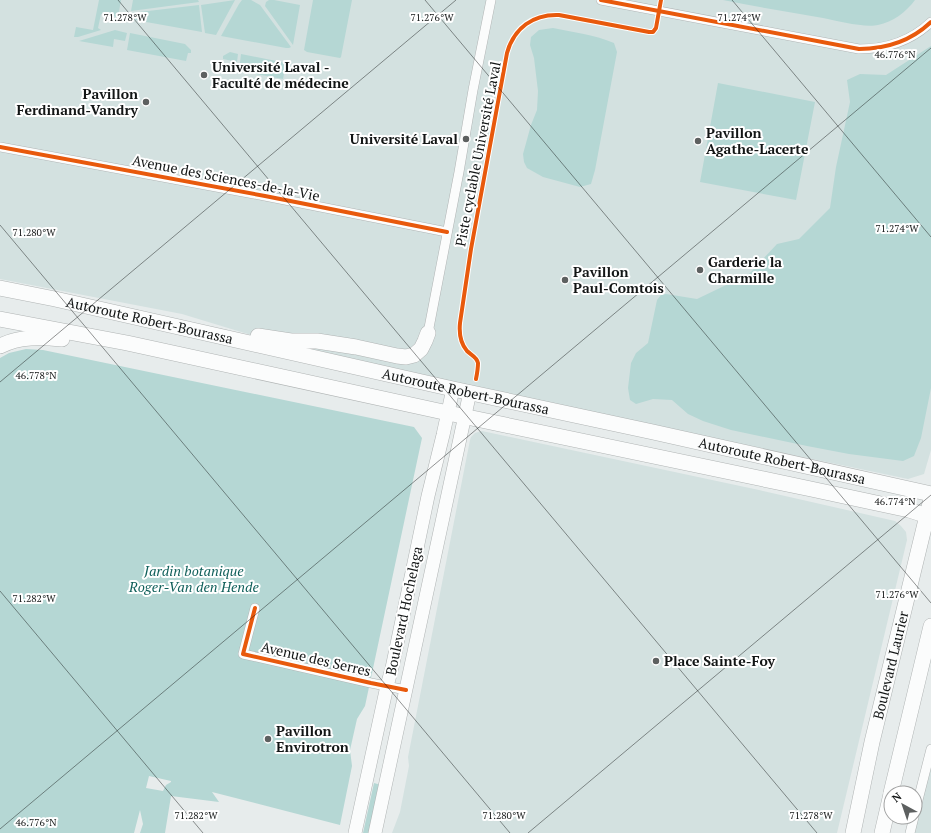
<svg xmlns="http://www.w3.org/2000/svg" width="931" height="833" font-family="'PT Serif',serif">
	<style>
		.built { fill: #d3e1e0 }
		.green { fill: #b5d7d4; fill-rule: evenodd }
		.lines { fill: none; stroke-linecap: round; stroke-linejoin: round }
		.minor-casing { stroke: #b0b4b4; stroke-width: 10 }
		.secondary-casing { stroke: #b0b4b4; stroke-width: 14 }
		.primary-casing { stroke: #b0b4b4; stroke-width: 16 }
		.trunk-casing { stroke: #b0b4b4; stroke-width: 16 }
		.minor { stroke: #fbfcfc; stroke-width: 9 }
		.secondary { stroke: #fbfcfc; stroke-width: 13 }
		.primary { stroke: #fbfcfc; stroke-width: 15 }
		.trunk { stroke: #fbfcfc; stroke-width: 15 }
		.cycleway-casing { stroke: #fff; stroke-width: 6 }
		.cycleway { stroke: #e8590c; stroke-width: 4 }
		.ticks { fill: none; stroke: #121515; stroke-width: 1; stroke-opacity: 0.45 }
		.poi-dot { fill: #5d6060; stroke: #fff; stroke-width: 1.5 }
		.labels { text-anchor: middle; stroke-width: 4; stroke-linejoin: round; paint-order: stroke }
		.poi-label { font-size: 14px; font-weight: bold; fill: #121515; stroke: #fff; text-anchor: start }
		.street-label { font-size: 14px; fill: #121515; stroke: #fff }
		.park-label { font-size: 14px; font-style: italic; fill: #0f5f5a; stroke: #fff }
		.ticks-label { font-size: 10px; text-anchor: middle; fill: #121515; stroke: #fff; stroke-width: 4; stroke-linejoin: round; paint-order: stroke }
	</style>
	<rect width="100%" height="100%" fill="#e7ecec"/>
	<!-- built -->
	<path class="built" d="M0,0H931V450L924,474L908,479L626,420L304,351L182,314L0,279Z
		M482,431L759,490L895,521L901,526L906,532L907,540L837,833H392L400,812L409,766L408,757L470,440L471,437L475,433Z
		M931,749V833H910Z"/>
	<!-- green -->
	<path class="green" d="M99,0H121L118,17L101,14L98,28L101,30L78,37H74L76,27L93,30Z
		M133,0H198L199,2L131,11Z
		M235,0L216,35L205,33L201,5Z
		M242,0H251L260,5L291,47L289,48H286L221,36L239,4Z
		M269,0H274L300,5L293,45L265,6L266,2Z
		M313,0H352L341,57L340,58L307,52L304,50Z
		M723,0H915C906,12 893,22 878,25C865,28 837,21 823,18C790,12 756,7 723,0Z
		M199,5L202,32L135,20L131,17V13Z
		M553,28C573,32 595,35 614,43L617,52L595,170L591,184L580,187L543,177L527,168L524,162L523,154L531,125L537,110L538,91L534,58L530,45L531,37L539,30Z
		M115,30L127,33L125,41L114,39L113,47L79,41Z
		M130,33L185,44L191,50V53H188L186,61L127,50Z
		M931,46V388L921,438L914,456L903,461L849,454L807,446L731,430L703,421L688,414L672,400L653,399L636,404L630,400L628,388L631,363L636,353L648,343L657,300L661,295L666,294L697,299L749,274L777,244L799,239L830,208L836,167L850,102L847,80L860,74L886,75Z
		M230,52L238,54L237,62L223,59V56Z
		M241,54L286,63L283,79L239,71Z
		M718,83L815,102L796,200L700,182Z
		M26,349L43,350L414,427L422,438L365,706L357,719L350,750L352,766L340,825L212,792L219,802L171,796L165,833H140L143,824L140,810L134,833H0V358L9,353ZM149,776L171,781V782L166,785L163,791L146,788Z
		M374,783L381,785L370,833H363Z"/>
	<g class="lines">
		<defs>
			<path id="minor" d="M601,0L859,49C886,49 911,41 931,22
				M0,147L265,196L447,232
				M428,333L459,172L473,90L491,0
				M255,608L243,654L371,683L406,690
				M915,812L931,749
				M910,833L914,817"/>
			<path id="secondary" d="M355,833L387,686L392,668L428,496L443,435L453,389
				M375,833L470,392"/>
			<g id="primary">
				<path d="M891,793L931,626"/>
				<path id="s1" d="M853,833L872,742L931,499"/>
				<path d="M882,833L891,794"/>
			</g>
			<g id="trunk">
				<path id="s2" d="M0,288L55,299L453,389L653,432L931,494"/>
				<path d="M0,319L127,343L448,413L811,489L909,510L931,517"/>
				<path d="M258,336L291,341H317L356,347L397,356L406,357L414,355L421,349L425,341L428,333"/>
				<path d="M0,346C20,336 41,337 62,339"/>
			</g>
		</defs>
		<!-- minor casing -->
		<use href="#minor" class="minor-casing"/>
		<!-- secondary casing -->
		<use href="#secondary" class="secondary-casing"/>
		<!-- primary casing -->
		<use href="#primary" class="primary-casing"/>
		<!-- trunk casing -->
		<use href="#trunk" class="trunk-casing"/>
		<!-- minor -->
		<use href="#minor" class="minor"/>
		<!-- secondary -->
		<use href="#secondary" class="secondary"/>
		<!-- primary -->
		<use href="#primary" class="primary"/>
		<!-- trunk -->
		<use href="#trunk" class="trunk"/>
		<defs>
			<path id="cycleway" d="M601,0L859,49C886,49 911,41 931,22
				M0,147L265,196L447,232
				M476,379C477,374 478,368 478,363C477,357 471,355 467,351C460,343 459,333 460,323L471,249L507,53C514,28 533,14 559,15L649,32H653L656,28L661,0
				M255,608L243,654L371,683L406,690"/>
		</defs>
		<!-- cycleway casing -->
		<use href="#cycleway" class="cycleway-casing"/>
		<!-- cycleway -->
		<use href="#cycleway" class="cycleway"/>
	</g>
	<!-- ticks -->
	<path class="ticks" d="M118,0L817,833M425,0L931,603M732,0L931,237M0,225L510,833M0,382L456,0M0,591L203,833M0,829L931,48M528,833L931,495"/>
	<!-- markers -->
	<g class="poi-dot">
		<circle cx="204" cy="75" r="4"/>
		<circle cx="146" cy="102" r="4"/>
		<circle cx="466" cy="139" r="4"/>
		<circle cx="698" cy="141" r="4"/>
		<circle cx="700" cy="270" r="4"/>
		<circle cx="565" cy="280" r="4"/>
		<circle cx="656" cy="661" r="4"/>
		<circle cx="268" cy="739" r="4"/>
	</g>
	<g class="labels">
		<!-- poi labels -->
		<g class="poi-label">
			<text x="212" y="72">Université Laval -<tspan x="212" dy="16">Faculté de médecine</tspan></text>
			<text x="138" y="99" text-anchor="end">Pavillon<tspan x="138" dy="16">Ferdinand-Vandry</tspan></text>
			<text x="706" y="138">Pavillon<tspan x="706" dy="16">Agathe-Lacerte</tspan></text>
			<text x="458" y="144" text-anchor="end">Université Laval</text>
			<text x="708" y="267">Garderie la<tspan x="708" dy="16">Charmille</tspan></text>
			<text x="573" y="277">Pavillon<tspan x="573" dy="16">Paul-Comtois</tspan></text>
			<text x="664" y="666">Place Sainte-Foy</text>
			<text x="276" y="736">Pavillon<tspan x="276" dy="16">Envirotron</tspan></text>
		</g>
		<!-- street labels -->
		<g class="street-label">
			<text transform="translate(478 154) rotate(-79)" y="5">Piste cyclable Université Laval</text>
			<text transform="translate(226 178) rotate(11)" y="5">Avenue des Sciences-de-la-Vie</text>
			<text dy="5" stroke="none"><textPath href="#s2" startOffset="153">Autoroute Robert-Bourassa</textPath></text>
			<text dy="5" stroke="none"><textPath href="#s2" startOffset="477">Autoroute Robert-Bourassa</textPath></text>
			<text dy="5" stroke="none"><textPath href="#s2" startOffset="801">Autoroute Robert-Bourassa</textPath></text>
			<text transform="translate(404 611) rotate(-78)" y="5">Boulevard Hochelaga</text>
			<text transform="translate(316 659) rotate(13)" y="5">Avenue des Serres</text>
			<text dy="5" stroke="none"><textPath href="#s1" startOffset="172">Boulevard Laurier</textPath></text>
		</g>
		<!-- park labels -->
		<g class="park-label">
			<text x="194" y="576">Jardin botanique<tspan x="194" dy="16">Roger-Van den Hende</tspan></text>
		</g>
	</g>
	<g class="ticks-label">
		<text x="125" y="21">71.278°W</text>
		<text x="432" y="21">71.276°W</text>
		<text x="739" y="21">71.274°W</text>
		<text x="895" y="58">46.776°N</text>
		<text x="897" y="232">71.274°W</text>
		<text x="34" y="236">71.280°W</text>
		<text x="36" y="379">46.778°N</text>
		<text x="895" y="505">46.774°N</text>
		<text x="897" y="598">71.276°W</text>
		<text x="34" y="602">71.282°W</text>
		<text x="196" y="819">71.282°W</text>
		<text x="504" y="819">71.280°W</text>
		<text x="811" y="819">71.278°W</text>
		<text x="36" y="826">46.776°N</text>
	</g>
	<!-- north arrow -->
	<g transform="translate(903 805) rotate(320)"><circle r="19" fill="#ffffff" stroke="#a0a1a1"/>
	<path d="M0-3L7 15L0 10L-7 15Z" fill="#5d6060"/>
	<text y="-6" font-size="11" font-weight="bold" text-anchor="middle" fill="#121515">N</text>
	</g>
</svg>
